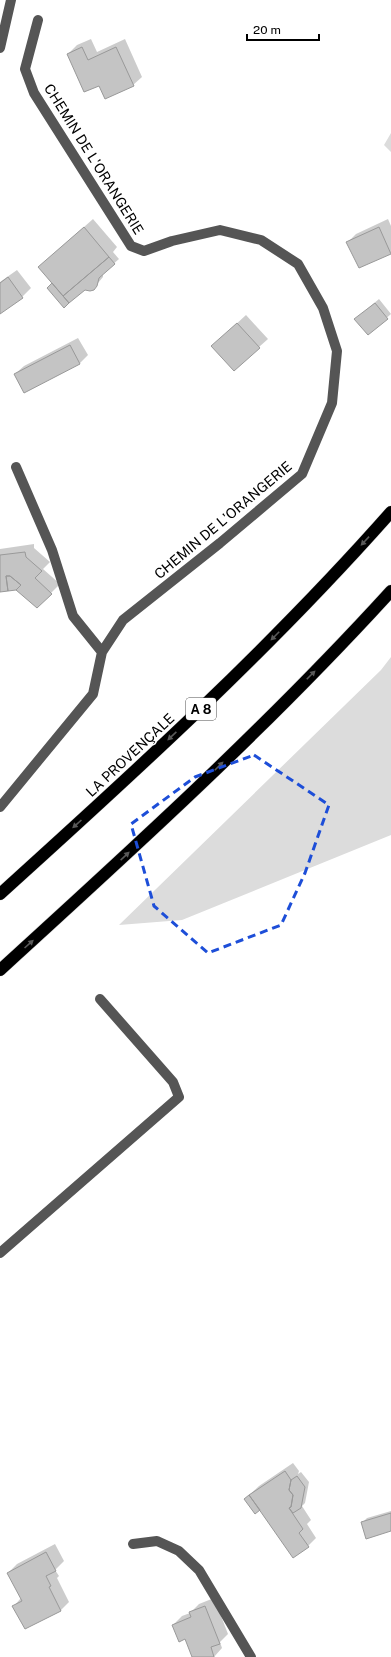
<svg xmlns="http://www.w3.org/2000/svg" width="391" height="1657" font-family="'Public Sans',sans-serif">
	<style>
		.green { fill: #dcdcdc }
		.shadow { fill: #0003 }
		.building { fill: #c4c4c4; stroke: #999 }
		.lines { fill: none; stroke-linecap: round; stroke-linejoin: round }
		.highway-casing { stroke: #dbdbdb; stroke-width: 13 }
		.minor { stroke: #555; stroke-width: 10 }
		.highway { stroke: #000; stroke-width: 12 }
		.oneway { fill: #595959 }
		.marked { fill: none; stroke: #1d4ed8; stroke-width: 3; stroke-dasharray: 8 5; stroke-linejoin: round }
		.labels { text-anchor: middle; stroke-width: 3; stroke-linejoin: round; paint-order: stroke }
		.shield { fill: #fff; stroke: #4c4c4c; stroke-width: 1 }
		.shield-label { font-size: 13px; font-weight: bold; fill: #000 }
		.street-label { font-size: 14px; fill: #000; stroke: #fff }
	</style>
	<rect width="100%" height="100%" fill="#fff"/>
	<!-- green -->
	<path class="green" d="M391,133V152L384,145Z
		M391,657V835L182,920L119,925L381,670Z"/>
	<!-- shadow -->
	<path class="shadow" d="M91,39L97,52L125,39L142,77L133,85L99,84L68,54L77,45Z
		M93,219L117,247L113,252L119,259L103,273V277L93,289L53,283L39,267Z
		M388,219L391,226V252L359,267L348,242L356,234Z
		M17,270L31,288L22,297L0,313V282Z
		M379,299L391,314L368,334L360,315Z
		M246,315L268,339L259,347L221,338Z
		M78,338L88,355L79,364L15,374L24,366Z
		M34,544V548L50,562L43,569L60,584L37,607L17,589L0,591V549Z
		M293,1463L299,1471L298,1474L301,1472L309,1482L305,1503L302,1506L311,1520L307,1524L316,1538L308,1546L260,1509L245,1499L259,1486Z
		M391,1511V1530L363,1522L367,1518Z
		M55,1544L64,1561L55,1570L59,1576L57,1578L69,1602L61,1610L25,1628L14,1606L21,1598L8,1573L17,1564Z
		M214,1598L228,1634L220,1642L222,1648L214,1657H193L185,1638L173,1625L182,1616L190,1613L199,1604Z"/>
	<!-- building -->
	<path class="building" d="M82,47L88,60L116,47L134,86L105,99L99,86L84,92L67,54Z
		M84,227L109,257L63,296L38,267Z
		M379,227L391,254L359,268L346,242Z
		M109,257L115,264L99,278L97,286L94,290L90,291L85,290L69,303L63,296Z
		M8,277L23,298L0,314V283Z
		M52,283L69,303L64,308L47,288Z
		M375,303L388,319L368,335L354,319Z
		M237,323L260,348L234,371L211,346Z
		M70,345L80,364L24,393L14,374Z
		M25,552L26,557L42,571L35,578L52,594L37,608L16,590L21,585L10,576H6L8,591L0,592V555Z
		M6,576H10L21,585L16,590L8,591Z
		M285,1471L291,1480L289,1490L293,1495L291,1507L289,1508L303,1529L299,1533L309,1547L293,1558L249,1495Z
		M297,1476L305,1487L301,1508L293,1513L289,1508L291,1507L293,1495L289,1490L291,1480Z
		M249,1495L260,1510L255,1514L244,1499Z
		M391,1513V1531L366,1539L361,1522Z
		M46,1552L56,1571L46,1576L51,1586L49,1587L61,1611L25,1629L12,1606L22,1601L7,1573Z
		M205,1606L220,1644L211,1647L214,1657H192L185,1639L179,1642L172,1625L191,1617L189,1612Z"/>
	<g class="lines">
		<defs>
			<path id="highway" d="M0,894C135,772 270,649 391,512
				M0,970C134,848 269,725 391,591"/>
		</defs>
		<!-- highway casing -->
		<use href="#highway" class="highway-casing"/>
		<!-- minor -->
		<path class="minor" d="M0,48L11,0
			M16,467L52,550L73,616L102,652
			M0,807L93,694L102,652L123,620L220,543L302,474L332,403L337,351L323,308L298,264L261,240L220,230L172,241L144,251L131,246L34,93L25,69L38,20
			M0,1253L179,1097L173,1082L100,999
			M133,1544L157,1541L179,1551L199,1570L251,1657"/>
		<!-- highway -->
		<use href="#highway" class="highway"/>
	</g>
	<!-- one-way arrows -->
	<defs><path id="oneway-solid" d="M-6-.8H1V-3.2L6.5 0L1 3.2V.8H-6Z"/></defs>
	<g class="oneway">
		<use href="#oneway-solid" transform="translate(365 541) rotate(133)"/>
		<use href="#oneway-solid" transform="translate(275 636) rotate(135)"/>
		<use href="#oneway-solid" transform="translate(311 675) rotate(-45)"/>
		<use href="#oneway-solid" transform="translate(172 736) rotate(137)"/>
		<use href="#oneway-solid" transform="translate(219 766) rotate(-45)"/>
		<use href="#oneway-solid" transform="translate(77 824) rotate(138)"/>
		<use href="#oneway-solid" transform="translate(125 856) rotate(-43)"/>
		<use href="#oneway-solid" transform="translate(29 944) rotate(-42)"/>
	</g>
	<!-- marked area -->
	<path class="marked" d="M254,755L329,805L305,873L281,925L208,953L154,906L131,824L195,777Z"/>
	<g class="labels">
		<!-- shield labels -->
		<rect class="shield" x="186" y="698" width="30" height="22" rx="3"/>
		<g class="shield-label">
			<text x="201" y="714">A 8</text>
		</g>
		<!-- street labels -->
		<g class="street-label">
			<text transform="translate(94 159) rotate(58)" y="5">CHEMIN DE L'ORANGERIE</text>
			<text transform="translate(223 520) rotate(-40)" y="5">CHEMIN DE L'ORANGERIE</text>
			<text transform="translate(130 755) rotate(-43)" y="5">LA PROVENÇALE</text>
		</g>
	</g>
	<!-- scale -->
	<path d="M247 34v6h72v-6" fill="none" stroke="#000000" stroke-width="2"/>
	<text x="253" y="34" font-size="12" fill="#000000" stroke="#ffffff" stroke-width="3" paint-order="stroke">20 m</text>
</svg>
